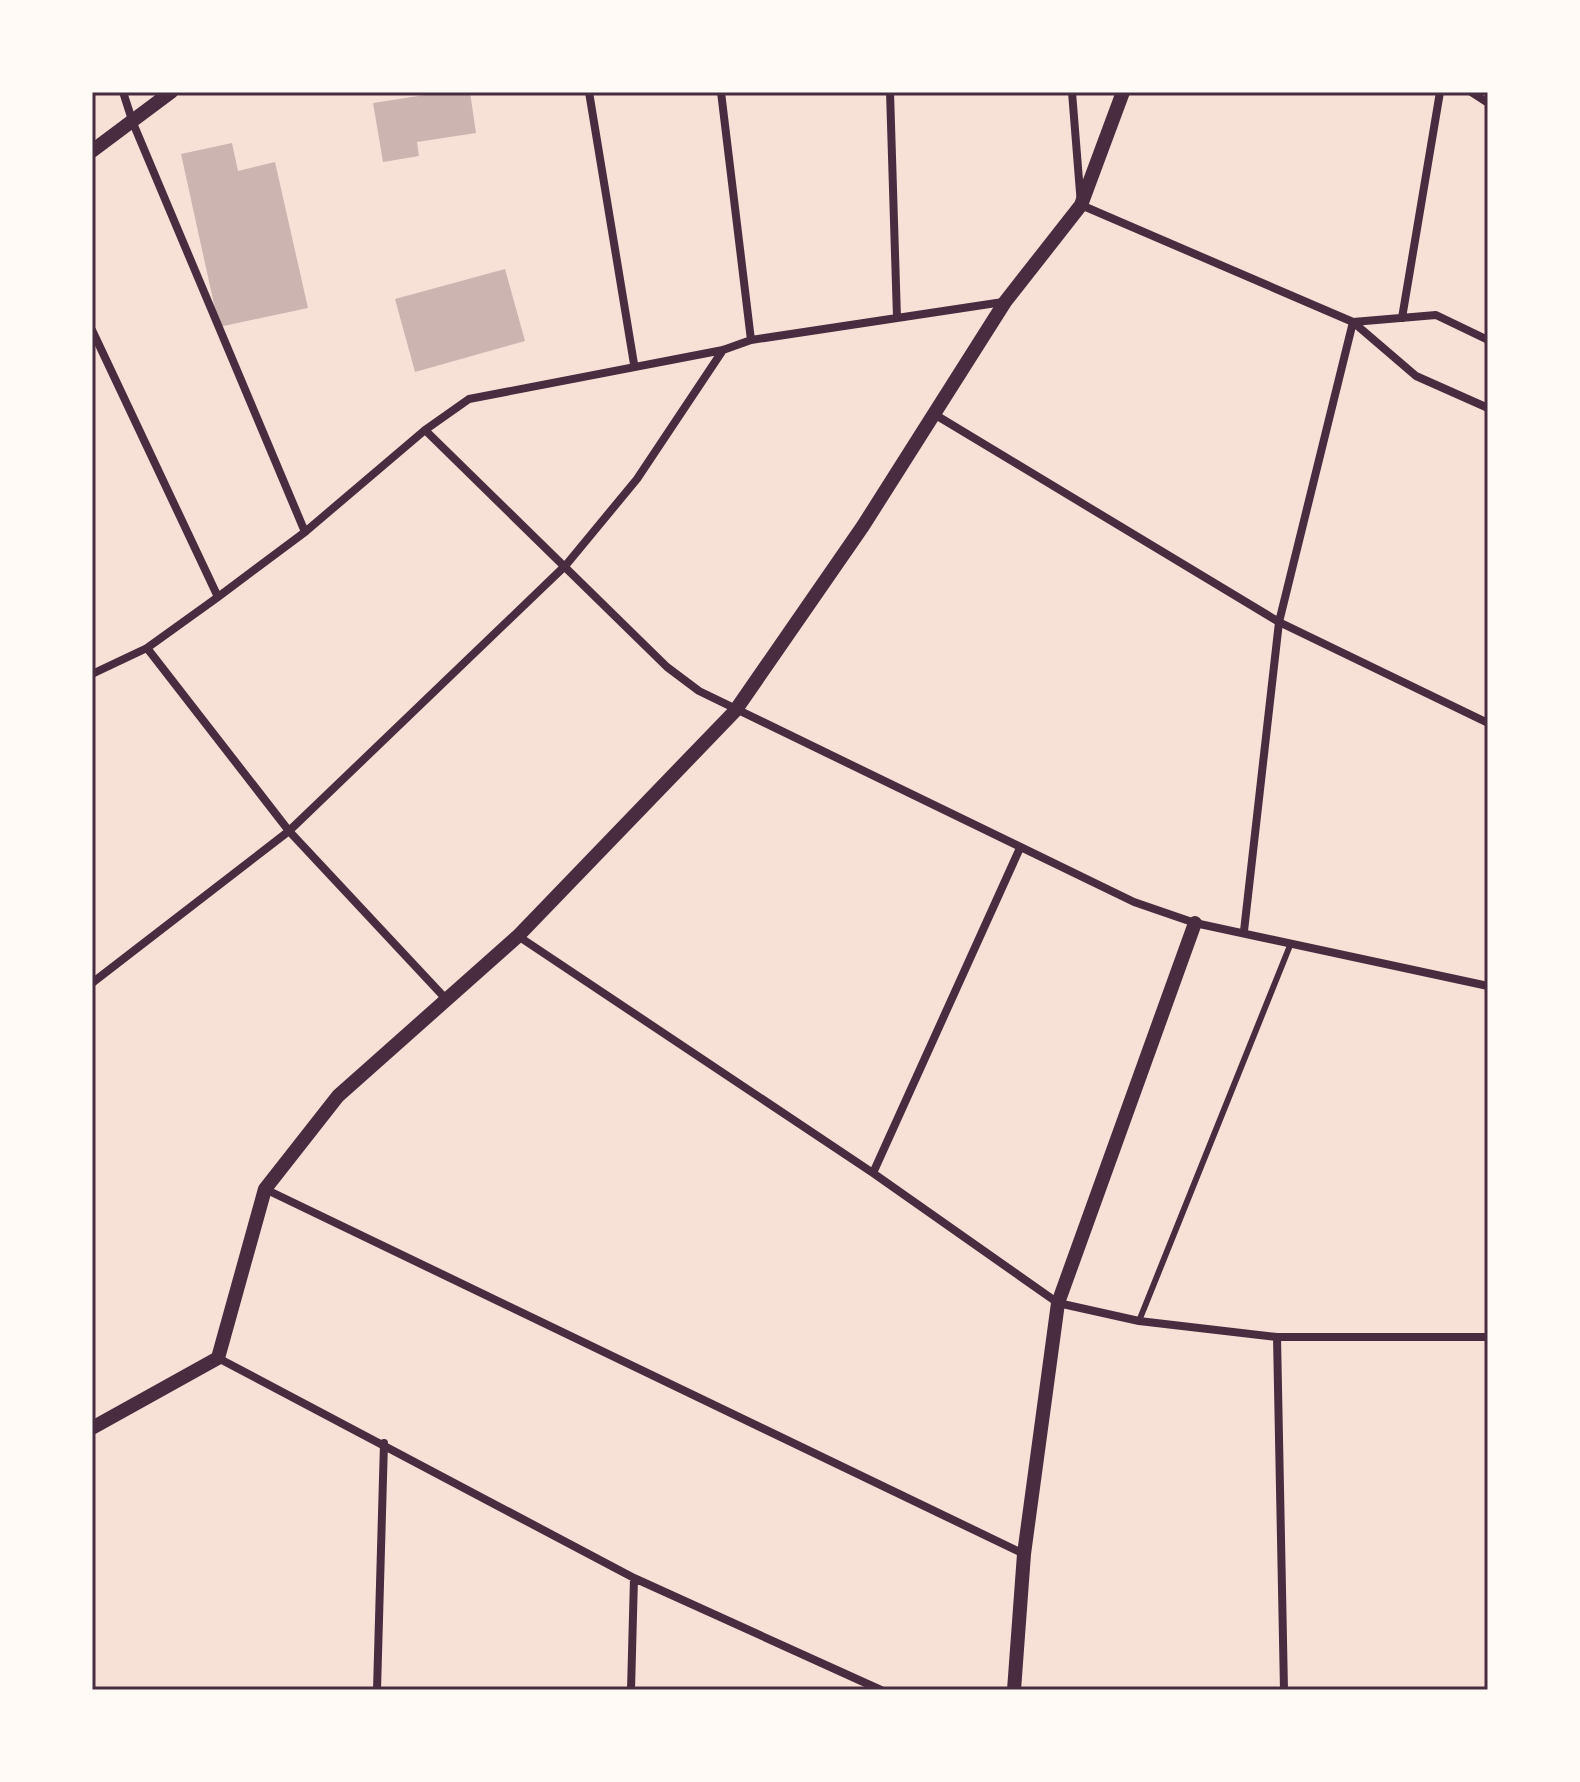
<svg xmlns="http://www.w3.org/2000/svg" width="1580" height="1782" font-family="Mulish,sans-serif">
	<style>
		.building { fill: #ccb4b1 }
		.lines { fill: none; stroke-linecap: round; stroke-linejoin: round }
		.service { stroke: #4a2c40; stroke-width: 6 }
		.minor { stroke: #4a2c40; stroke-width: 8 }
		.tertiary { stroke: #4a2c40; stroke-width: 14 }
		.neatline { fill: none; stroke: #4a2c40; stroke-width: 3 }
	</style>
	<rect width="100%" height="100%" fill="#f7e1d7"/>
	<!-- building -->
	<path class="building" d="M444,92H470L476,133L417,142L419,156L383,162L373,103Z
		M232,143L238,171L275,162L308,308L219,327L181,154Z
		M505,269L525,341L415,372L395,299Z"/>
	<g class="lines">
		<!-- service -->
		<path class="service" d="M1139,1321L1291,943"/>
		<!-- minor -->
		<path class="minor" d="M123,92L133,123L305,532
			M589,92L634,364
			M721,92L751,340
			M890,92L897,318
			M1072,92L1081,205L1353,322L1416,376L1488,408
			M1471,92L1488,103
			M1402,318L1440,92
			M92,330L218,597
			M934,414L1279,622L1488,723
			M425,430L667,667L699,691L1134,902L1195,923L1488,986
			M147,648L289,831L446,999
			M92,674L147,648L218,597L305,532L425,430L469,399L723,350L751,340L1003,302
			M1244,931L1279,622L1353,322L1436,315L1488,340
			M518,936L873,1173L1058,1303L1139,1321L1277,1337H1488
			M92,983L289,831L566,565L637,479L723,350
			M873,1173L1020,848
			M265,1189L1024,1554
			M1277,1337L1284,1690
			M218,1358L634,1578L881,1690
			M377,1690L384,1443
			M631,1690L634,1578"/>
		<!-- tertiary -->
		<path class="tertiary" d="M92,151L171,92
			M92,1428L218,1358L265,1189L338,1096L518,936L735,711L863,526L1005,302L1081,205L1123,92
			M1014,1690L1024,1554L1058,1303L1195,923"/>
	</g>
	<!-- border -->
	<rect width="1580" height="1782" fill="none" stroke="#fffaf5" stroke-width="188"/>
	<rect x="94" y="94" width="1392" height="1594" class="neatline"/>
</svg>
